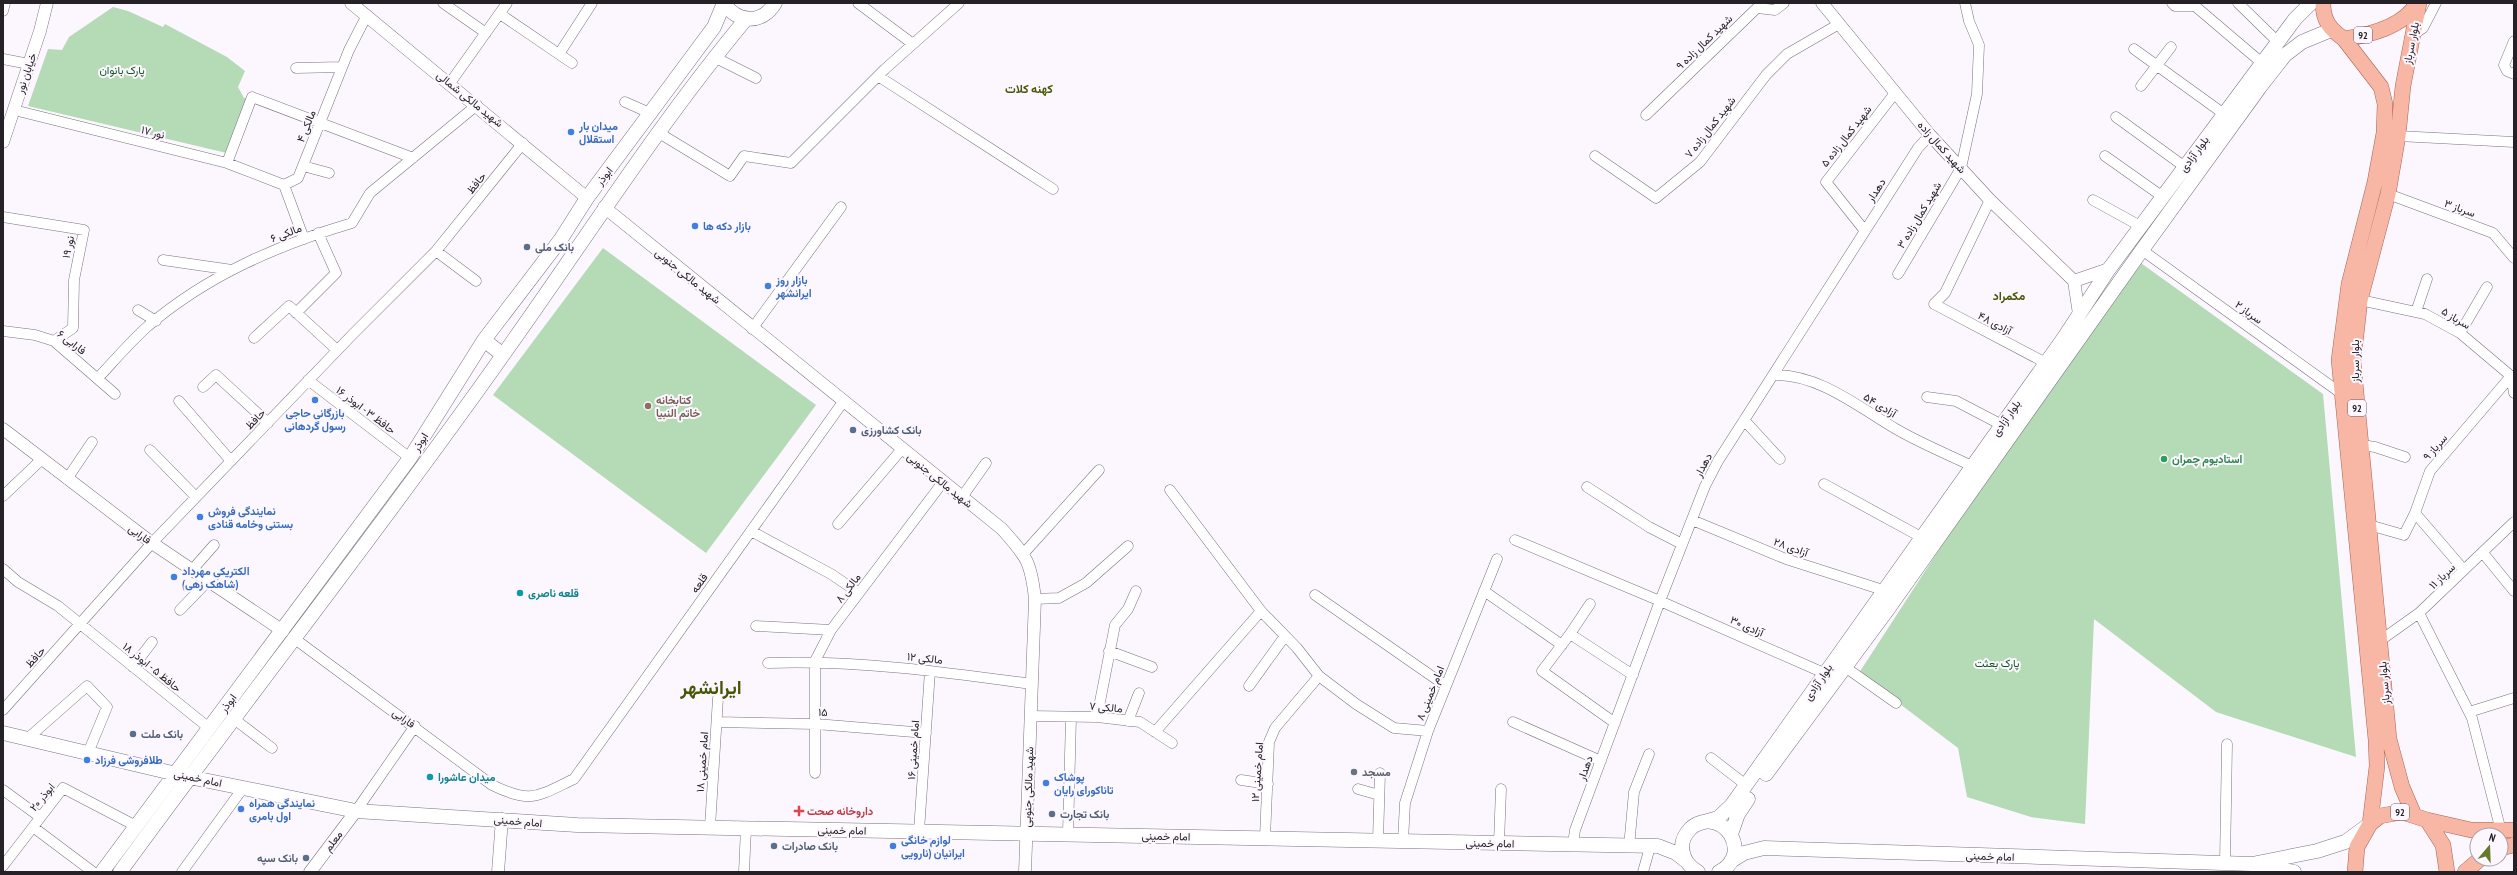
<svg xmlns="http://www.w3.org/2000/svg" width="2517" height="875" font-family="'PT Sans Narrow',Vazirmatn,sans-serif">
	<style>
		.green { fill: #b4dab6 }
		.lines { fill: none; stroke-linecap: round; stroke-linejoin: round }
		.minor-casing { stroke: #7b737e; stroke-width: 11 }
		.tertiary-casing { stroke: #7b737e; stroke-width: 13 }
		.secondary-casing { stroke: #7b737e; stroke-width: 15 }
		.primary-casing { stroke: #aa6351; stroke-width: 16 }
		.minor { stroke: #fff; stroke-width: 10 }
		.tertiary { stroke: #fff; stroke-width: 12 }
		.secondary { stroke: #fff; stroke-width: 14 }
		.primary { stroke: #f7b7a4; stroke-width: 15 }
		.shop-dot { fill: #3f7fe0; stroke: #fcf6fe; stroke-width: 1.5 }
		.service-dot { fill: #5c6f8a; stroke: #fcf6fe; stroke-width: 1.5 }
		.education-dot { fill: #8d6e63; stroke: #fcf6fe; stroke-width: 1.5 }
		.leisure-dot { fill: #2e9e5b; stroke: #fcf6fe; stroke-width: 1.5 }
		.culture-dot { fill: #0f9aa8; stroke: #fcf6fe; stroke-width: 1.5 }
		.worship-dot { fill: #6b7280; stroke: #fcf6fe; stroke-width: 1.5 }
		.health-dot { fill: #e0444e; stroke: #fcf6fe; stroke-width: 1.5 }
		.labels { text-anchor: middle; stroke-width: 4; stroke-linejoin: round; paint-order: stroke }
		.shield { fill: #fcf6fe; stroke: #666167; stroke-width: 1 }
		.shield-label { font-size: 10px; font-weight: bold; fill: #252126 }
		.street-label { font-size: 11px; fill: #252126; stroke: #fcf6fe }
		.park-label { font-size: 11px; fill: #0c5720; stroke: #fcf6fe }
		.shop-label { font-size: 11px; font-weight: bold; fill: #366cbe; stroke: #fcf6fe; text-anchor: start }
		.service-label { font-size: 11px; font-weight: bold; fill: #4e5e75; stroke: #fcf6fe; text-anchor: start }
		.education-label { font-size: 11px; font-weight: bold; fill: #785e54; stroke: #fcf6fe; text-anchor: start }
		.leisure-label { font-size: 11px; font-weight: bold; fill: #27864d; stroke: #fcf6fe; text-anchor: start }
		.culture-label { font-size: 11px; font-weight: bold; fill: #0d838f; stroke: #fcf6fe; text-anchor: start }
		.worship-label { font-size: 11px; font-weight: bold; fill: #5b616d; stroke: #fcf6fe; text-anchor: start }
		.health-label { font-size: 11px; font-weight: bold; fill: #be3a42; stroke: #fcf6fe; text-anchor: start }
		.neighbourhood-label { font-size: 12px; font-weight: bold; fill: #465706; stroke: #fcf6fe }
		.town-label { font-size: 19px; font-weight: bold; fill: #465706; stroke: #fcf6fe }
	</style>
	<rect width="100%" height="100%" fill="#fcf6fe"/>
	<!-- green -->
	<path class="green" d="M113,7L128,11L163,27L165,24L227,57L245,71L238,87L244,98L252,97L231,154L28,106L48,49L62,50L69,37Z
		M603,248L816,405L706,553L493,395Z
		M2138,261L2323,394L2356,757L2216,712L2094,619L2085,824L2031,817L1967,797L1958,748L1859,673L1955,525Z"/>
	<g class="lines">
		<defs>
			<path id="minor" d="M443,3L486,33
				M858,3L913,44
				M2172,3L2175,6H2195L2262,63
				M2238,3L2278,42
				M3,11L5,3
				M500,14L572,63
				M2413,35L2423,28L2436,3
				M2514,41L2504,65L2507,71L2514,74
				M2134,49L2224,114
				M559,54L592,3
				M714,57L756,78
				M3,59L29,64
				M296,68L342,67
				M878,76L1053,189
				M450,83L507,3
				M2141,86L2171,47
				M625,102L652,114
				M14,110L227,163L284,185
				M1646,115L1757,8L1775,10L1784,3
				M2116,117L2185,167
				M659,133L730,176L744,156L791,163L885,69L959,3
				M2398,136L2514,142
				M1595,156L1656,198L1700,162L1766,75L1787,54L1839,24
				M2105,156L2163,197
				M227,163L252,97L413,158
				M303,166L329,173
				M2388,194L2493,233L2514,258
				M1990,200L1945,293L1934,304L2046,363
				M2093,200L2142,227
				M3,217L84,230L74,280L73,328L54,341
				M1865,231L1826,182L1895,93
				M304,239L284,185L298,178L349,50L367,15
				M2142,250L2342,394
				M436,251L476,281
				M163,260L232,270
				M1898,274L1961,168L1977,94L1979,45L1969,21L1965,3
				M2360,300L2425,314L2460,333L2511,376L2514,393
				M138,310L156,321
				M2416,312L2427,279
				M296,313L336,273L318,233
				M752,329L841,207
				M3,331L35,335L54,341L115,394
				M2460,333L2487,287
				M254,338L289,306L337,350
				M1773,375C1819,374 1857,406 1896,429C1920,443 1947,454 1972,466
				M98,378C114,361 130,342 148,326C208,275 278,245 352,223L370,193L477,105
				M308,380L410,458
				M203,387L216,375L268,423
				M1927,397L1956,401L2002,425
				M179,401L231,461
				M1744,420L1780,459
				M2361,445L2375,447L2405,457
				M150,450L196,497
				M67,479L92,442
				M1824,484L1921,537
				M1587,487L1649,527L1682,544
				M1170,490L1261,611
				M3,496L41,460
				M962,497L986,463
				M2415,513L2464,570
				M1692,520L1786,559L1883,590
				M838,524L902,449
				M2369,525L2404,535L2415,513L2430,471L2511,376
				M751,531L831,574L859,593
				M1515,540L1660,601L1824,673
				M1024,553L1099,470
				M2483,553L2514,591
				M3,569L18,582L58,606L209,728
				M192,570L214,545
				M1484,591L1562,645
				M1315,595L1446,686
				M1035,599L1059,598L1086,583L1128,546
				M1590,604L1570,634L1542,671L1615,723
				M180,610L208,581
				M2419,613L2472,718L2501,831
				M756,626L831,630
				M1570,634L1633,675
				M295,639L492,785C531,804 536,797 574,779L843,402
				M2381,640L2419,613L2514,522
				M1109,651L1152,667
				M768,663C856,660 944,672 1032,684
				M133,667L152,642
				M1845,667L1896,703
				M1249,686L1285,636
				M3,710L152,543L352,335L436,251L523,143
				M2469,712L2514,698
				M1031,716L1097,717L1140,722L1172,743
				M1097,717L1115,625L1128,609L1136,591
				M234,719L272,748
				M1128,721L1139,693
				M717,722L816,724L926,733
				M1513,722L1601,761
				M1155,732L1261,611L1297,648L1319,676L1356,704L1394,728L1428,731
				M27,739L87,686L107,707L88,753
				M1711,758L1746,785
				M815,773V661L831,630L943,482
				M1241,780L1268,784
				M1358,789L1379,795
				M3,790L40,817
				M356,811L415,726
				M33,827L93,872
				M710,827L718,698
				M919,831L930,671
				M1068,833L1071,717
				M1265,838L1269,742L1275,728L1319,676
				M1378,840L1380,773
				M1403,841L1405,803L1428,731L1497,559
				M1499,843L1501,789
				M1573,844L1575,830L1660,601L1705,486L1718,461L1918,148L1930,135
				M1629,847L1634,792L1649,754
				M2225,863L2227,744
				M3,866L63,788L136,826
				M182,872L243,788
				M744,872L746,828
				M1643,872L1650,847"/>
			<path id="tertiary" d="M351,3L587,198
				M1822,3L1930,135L1990,200L2074,281
				M3,142L40,31L47,3
				M604,207L1002,529C1027,557 1031,562 1035,599L1025,872
				M2074,281L2109,269
				M2074,281L2079,314
				M3,429L152,543L283,631
				M310,872L356,811
				M498,872L502,819"/>
			<path id="secondary" d="M724,3C737,23 762,25 775,3
				M484,340L503,355
				M3,733L189,777L356,811L577,825L1658,846L1676,853L1686,861
				M1766,774L1888,609L2142,250L2260,87L2285,55L2302,42L2331,30
				M1697,824L1718,818L1731,806L2063,339L2109,269L2295,19L2311,3
				M1731,834L1738,814L1748,799
				M1731,861L1744,853L1764,848L2252,864
				M102,872L410,458L484,340L561,239L587,198L714,27L724,3
				M120,872C246,699 379,531 503,355C583,243 657,126 746,19
				M1698,872C1688,866 1683,859 1682,847C1682,840 1686,833 1691,828C1722,804 1755,854 1719,872
				M2294,872L2252,864L2317,851L2345,842L2370,824"/>
			<path id="primary" d="M2323,3C2323,21 2330,29 2344,39C2369,35 2404,27 2417,3
				M2344,39L2381,87L2385,104L2384,133L2375,182L2349,284L2339,360L2376,740L2377,766L2370,824
				M2414,815L2402,787L2389,739L2353,361L2360,300L2388,194L2398,136L2403,86L2419,3
				M2427,820L2471,830H2514
				M2501,848L2514,845
				M2355,872L2357,847L2370,824L2380,816L2402,812L2427,820L2443,845L2447,872
				M2465,872L2480,859"/>
		</defs>
		<!-- minor casing -->
		<use href="#minor" class="minor-casing"/>
		<!-- tertiary casing -->
		<use href="#tertiary" class="tertiary-casing"/>
		<!-- secondary casing -->
		<use href="#secondary" class="secondary-casing"/>
		<!-- primary casing -->
		<use href="#primary" class="primary-casing"/>
		<!-- minor -->
		<use href="#minor" class="minor"/>
		<!-- tertiary -->
		<use href="#tertiary" class="tertiary"/>
		<!-- secondary -->
		<use href="#secondary" class="secondary"/>
		<!-- primary -->
		<use href="#primary" class="primary"/>
	</g>
	<!-- markers -->
	<g class="shop-dot">
		<circle cx="571" cy="132" r="4"/>
		<circle cx="695" cy="226" r="4"/>
		<circle cx="768" cy="286" r="4"/>
		<circle cx="315" cy="400" r="4"/>
		<circle cx="200" cy="517" r="4"/>
		<circle cx="174" cy="577" r="4"/>
		<circle cx="87" cy="760" r="4"/>
		<circle cx="1046" cy="783" r="4"/>
		<circle cx="241" cy="809" r="4"/>
		<circle cx="893" cy="846" r="4"/>
	</g>
	<g class="service-dot">
		<circle cx="527" cy="247" r="4"/>
		<circle cx="853" cy="430" r="4"/>
		<circle cx="133" cy="734" r="4"/>
		<circle cx="1052" cy="814" r="4"/>
		<circle cx="774" cy="846" r="4"/>
		<circle cx="306" cy="858" r="4"/>
	</g>
	<circle class="education-dot" cx="648" cy="406" r="4"/>
	<circle class="leisure-dot" cx="2164" cy="459" r="4"/>
	<g class="culture-dot">
		<circle cx="520" cy="593" r="4"/>
		<circle cx="430" cy="777" r="4"/>
	</g>
	<circle class="worship-dot" cx="1354" cy="772" r="4"/>
	<path class="health-dot" d="M797 805h4v4h4v4h-4v4h-4v-4h-4v-4h4z"/>
	<g class="labels">
		<!-- shield labels -->
		<g class="shield">
			<rect x="2354" y="27" width="18" height="16" rx="3"/>
			<rect x="2348" y="400" width="18" height="16" rx="3"/>
			<rect x="2391" y="804" width="18" height="16" rx="3"/>
		</g>
		<g class="shield-label">
			<text x="2363" y="39">92</text>
			<text x="2357" y="412">92</text>
			<text x="2400" y="816">92</text>
		</g>
		<!-- street labels -->
		<g class="street-label">
			<text transform="translate(1704 42) rotate(-44)" y="4">شهید کمال زاده ۹</text>
			<text transform="translate(2411 43) rotate(-79)" y="4">بلوار سرباز</text>
			<text transform="translate(26 73) rotate(-71)" y="4">خیابان نور</text>
			<text transform="translate(470 99) rotate(39)" y="4">شهید مالکی شمالی</text>
			<text transform="translate(306 126) rotate(-68)" y="4">مالکی ۴</text>
			<text transform="translate(1710 127) rotate(-52)" y="4">شهید کمال زاده ۷</text>
			<text transform="translate(153 132) rotate(14)" y="4">نور ۱۷</text>
			<text transform="translate(1846 136) rotate(-52)" y="4">شهید کمال زاده ۵</text>
			<text transform="translate(1942 147) rotate(48)" y="4">شهید کمال زاده</text>
			<text transform="translate(2194 154) rotate(-54)" y="4">بلوار آزادی</text>
			<text transform="translate(604 176) rotate(-52)" y="4">ابوذر</text>
			<text transform="translate(476 183) rotate(-51)" y="4">حافظ</text>
			<text transform="translate(1876 190) rotate(-57)" y="4">دهدار</text>
			<text transform="translate(2460 208) rotate(20)" y="4">سرباز ۳</text>
			<text transform="translate(1919 215) rotate(-59)" y="4">شهید کمال زاده ۳</text>
			<text transform="translate(286 233) rotate(-21)" y="4">مالکی ۶</text>
			<text transform="translate(68 247) rotate(-78)" y="4">نور ۱۹</text>
			<text transform="translate(688 276) rotate(39)" y="4">شهید مالکی جنوبی</text>
			<text transform="translate(2249 312) rotate(36)" y="4">سرباز ۲</text>
			<text transform="translate(2456 318) rotate(31)" y="4">سرباز ۵</text>
			<text transform="translate(1995 323) rotate(28)" y="4">آزادی ۴۸</text>
			<text transform="translate(72 342) rotate(37)" y="4">فارابی ۶</text>
			<text transform="translate(2355 361) rotate(-90)" y="4">بلوار سرباز</text>
			<text transform="translate(1880 405) rotate(31)" y="4">آزادی ۵۴</text>
			<text transform="translate(366 410) rotate(37)" y="4">حافظ ۳ - ابوذر ۱۶</text>
			<text transform="translate(2006 418) rotate(-55)" y="4">بلوار آزادی</text>
			<text transform="translate(255 419) rotate(-46)" y="4">حافظ</text>
			<text transform="translate(420 442) rotate(-58)" y="4">ابوذر</text>
			<text transform="translate(2435 447) rotate(-49)" y="4">سرباز ۹</text>
			<text transform="translate(1703 465) rotate(-62)" y="4">دهدار</text>
			<text transform="translate(940 480) rotate(39)" y="4">شهید مالکی جنوبی</text>
			<text transform="translate(140 534) rotate(36)" y="4">فارابی</text>
			<text transform="translate(1791 547) rotate(20)" y="4">آزادی ۲۸</text>
			<text transform="translate(2442 576) rotate(-44)" y="4">سرباز ۱۱</text>
			<text transform="translate(699 583) rotate(-54)" y="4">قلعه</text>
			<text transform="translate(848 588) rotate(-53)" y="4">مالکی ۸</text>
			<text transform="translate(1747 626) rotate(24)" y="4">آزادی ۳۰</text>
			<text transform="translate(35 657) rotate(-48)" y="4">حافظ</text>
			<text transform="translate(925 658) rotate(6)" y="4">مالکی ۱۲</text>
			<text transform="translate(152 667) rotate(39)" y="4">حافظ ۵ - ابوذر ۱۸</text>
			<text transform="translate(1818 682) rotate(-56)" y="4">بلوار آزادی</text>
			<text transform="translate(2384 683) rotate(-95)" y="4">بلوار سرباز</text>
			<text transform="translate(1430 693) rotate(-68)" y="4">امام خمینی ۸</text>
			<text transform="translate(228 703) rotate(-53)" y="4">ابوذر</text>
			<text transform="translate(1106 707) rotate(5)" y="4">مالکی ۷</text>
			<text transform="translate(823 712) rotate(4)" y="4">۱۵</text>
			<text transform="translate(404 718) rotate(36)" y="4">فارابی</text>
			<text transform="translate(913 750) rotate(-86)" y="4">امام خمینی ۱۶</text>
			<text transform="translate(702 762) rotate(-86)" y="4">امام خمینی ۱۸</text>
			<text transform="translate(1585 768) rotate(-70)" y="4">دهدار</text>
			<text transform="translate(1257 772) rotate(-86)" y="4">امام خمینی ۱۲</text>
			<text transform="translate(198 778) rotate(12)" y="4">امام خمینی</text>
			<text transform="translate(1028 787) rotate(-88)" y="4">شهید مالکی جنوبی</text>
			<text transform="translate(42 797) rotate(-50)" y="4">ابوذر ۲۰</text>
			<text transform="translate(518 821) rotate(5)" y="4">امام خمینی</text>
			<text transform="translate(842 830) rotate(1)" y="4">امام خمینی</text>
			<text transform="translate(1166 836) rotate(1)" y="4">امام خمینی</text>
			<text transform="translate(333 841) rotate(-53)" y="4">معلم</text>
			<text transform="translate(1490 843) rotate(1)" y="4">امام خمینی</text>
			<text transform="translate(1990 856) rotate(2)" y="4">امام خمینی</text>
		</g>
		<!-- park labels -->
		<g class="park-label">
			<text x="122" y="74">پارک بانوان</text>
			<text x="1997" y="667">پارک بعثت</text>
		</g>
		<!-- shop labels -->
		<g class="shop-label">
			<text x="579" y="130">میدان بار<tspan x="579" dy="13">استقلال</tspan></text>
			<text x="703" y="230">بازار دکه ها</text>
			<text x="776" y="284">بازار روز<tspan x="776" dy="13">ایرانشهر</tspan></text>
			<text x="315" y="417" text-anchor="middle">بازرگانی حاجی<tspan x="315" dy="13">رسول گردهانی</tspan></text>
			<text x="208" y="515">نمایندگی فروش<tspan x="208" dy="13">بستنی وخامه قنادی</tspan></text>
			<text x="182" y="575">الکتریکی مهرداد<tspan x="182" dy="13">(شاهک زهی)</tspan></text>
			<text x="95" y="764">طلافروشی فرزاد</text>
			<text x="1054" y="781">پوشاک<tspan x="1054" dy="13">تاناکورای رایان</tspan></text>
			<text x="249" y="807">نمایندگی همراه<tspan x="249" dy="13">اول بامری</tspan></text>
			<text x="901" y="844">لوازم خانگی<tspan x="901" dy="13">ایرانیان (نارویی</tspan></text>
		</g>
		<!-- service labels -->
		<g class="service-label">
			<text x="535" y="251">بانک ملی</text>
			<text x="861" y="434">بانک کشاورزی</text>
			<text x="141" y="738">بانک ملت</text>
			<text x="1060" y="818">بانک تجارت</text>
			<text x="782" y="850">بانک صادرات</text>
			<text x="298" y="862" text-anchor="end">بانک سپه</text>
		</g>
		<!-- education labels -->
		<g class="education-label">
			<text x="656" y="404">کتابخانه<tspan x="656" dy="13">خاتم النبیا</tspan></text>
		</g>
		<!-- leisure labels -->
		<g class="leisure-label">
			<text x="2172" y="463">استادیوم چمران</text>
		</g>
		<!-- culture labels -->
		<g class="culture-label">
			<text x="528" y="597">قلعه ناصری</text>
			<text x="438" y="781">میدان عاشورا</text>
		</g>
		<!-- worship labels -->
		<g class="worship-label">
			<text x="1362" y="776">مسجد</text>
		</g>
		<!-- health labels -->
		<g class="health-label">
			<text x="807" y="815">داروخانه صحت</text>
		</g>
		<!-- neighbourhood labels -->
		<g class="neighbourhood-label">
			<text x="1029" y="93">کهنه کلات</text>
			<text x="2009" y="300">مکمراد</text>
		</g>
		<!-- town labels -->
		<g class="town-label">
			<text x="711" y="694">ایرانشهر</text>
		</g>
	</g>
	<!-- border -->
	<rect width="2517" height="875" fill="none" stroke="#252126" stroke-width="8"/>
	<!-- north arrow -->
	<g transform="translate(2489 847) rotate(19)"><circle r="19" fill="#fcf6fe" stroke="#a6a1a8"/>
	<path d="M0-3L7 15L0 10L-7 15Z" fill="#667929"/>
	<text y="-6" font-size="11" font-weight="bold" text-anchor="middle" fill="#252126">N</text>
	</g>
</svg>
